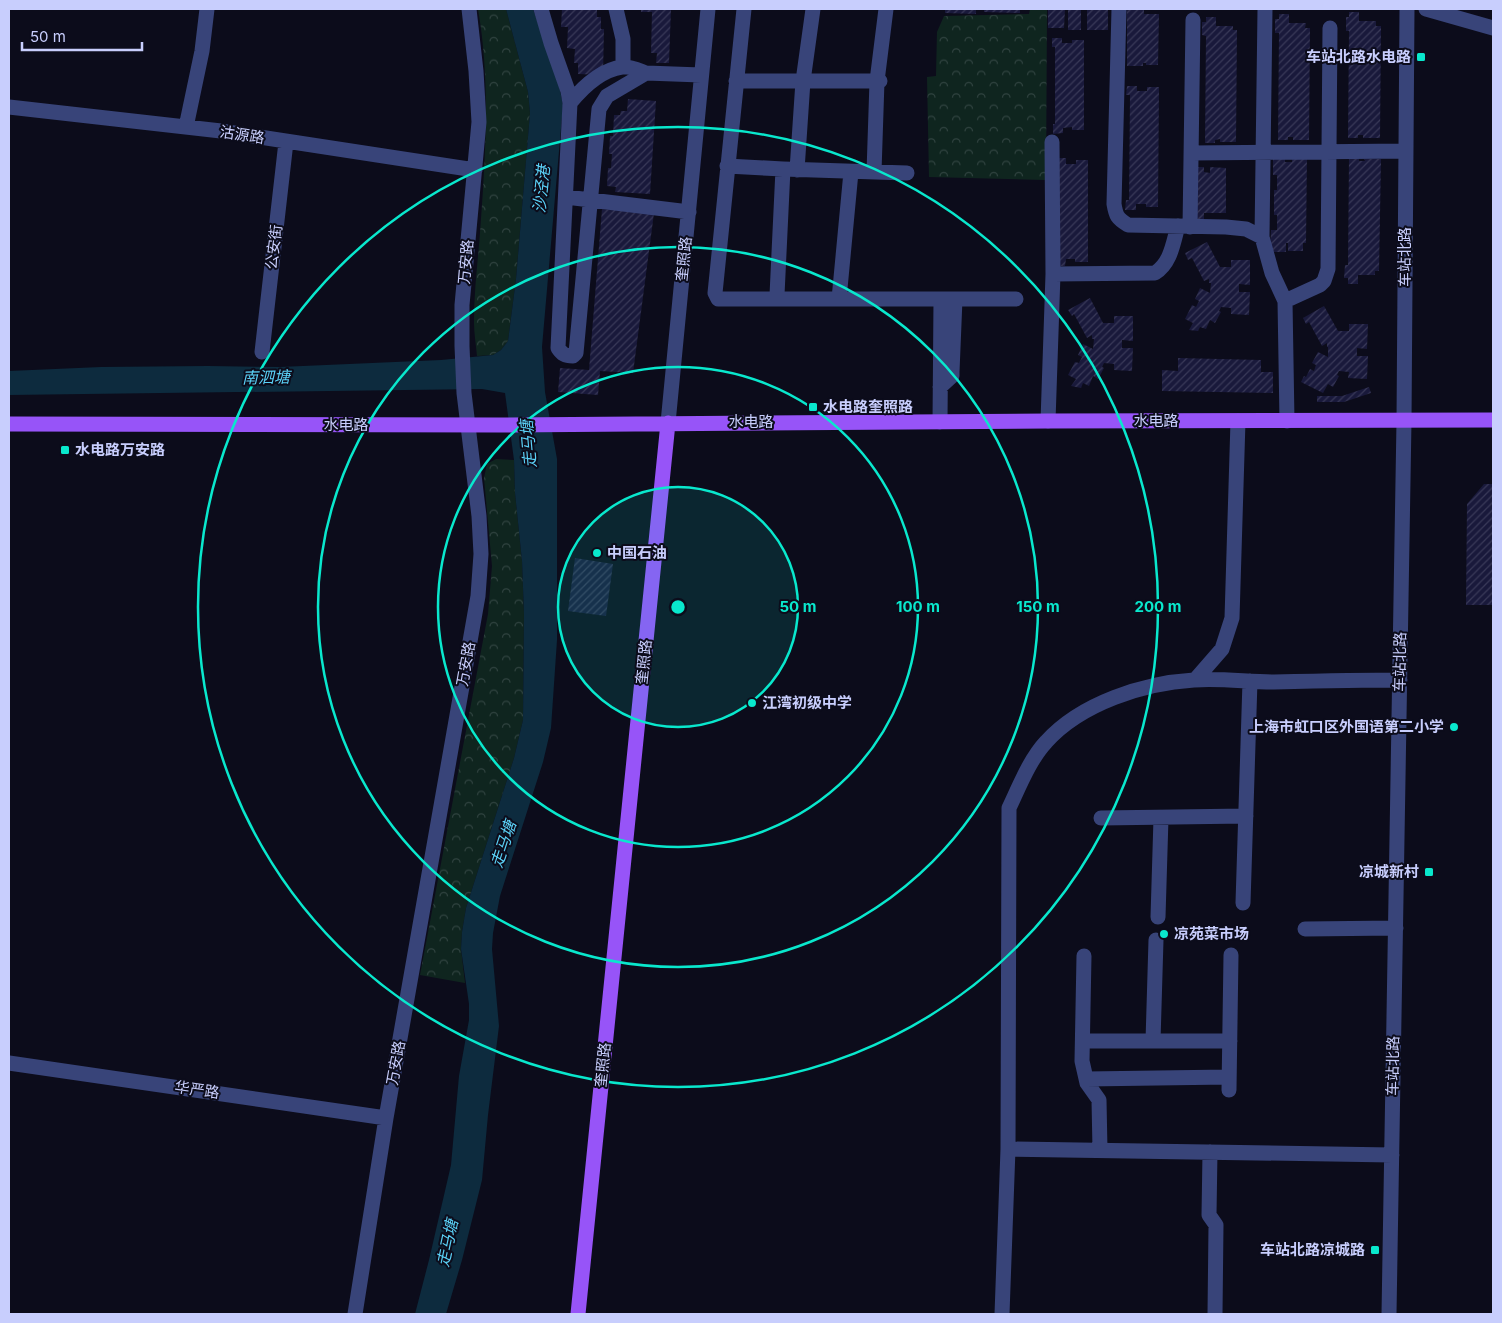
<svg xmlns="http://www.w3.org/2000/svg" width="1502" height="1323" font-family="Inter,'Noto Sans SC',sans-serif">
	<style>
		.forest { fill: url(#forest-crowns) }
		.water { fill: #0d2b3e }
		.building { fill: url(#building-hatch) }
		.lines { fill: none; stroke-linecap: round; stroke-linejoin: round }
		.minor { stroke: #384479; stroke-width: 15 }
		.major { stroke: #9754f8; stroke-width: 15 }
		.ring { fill: none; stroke: #09e8cd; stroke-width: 2.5 }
		.poi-dot { fill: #09e8cd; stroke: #0c0c1b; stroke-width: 2 }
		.labels { text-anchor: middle; stroke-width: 4; stroke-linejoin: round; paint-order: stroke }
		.poi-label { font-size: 15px; font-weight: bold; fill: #c8cefd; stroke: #0c0c1b; text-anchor: start }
		.street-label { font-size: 15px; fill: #c8cefd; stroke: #0c0c1b }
		.water-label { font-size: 16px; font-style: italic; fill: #5bd2f8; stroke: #0c0c1b }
		.centre { fill: #09e8cd; stroke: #0c0c1b; stroke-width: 2.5 }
		.ring-label { font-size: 15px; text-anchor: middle; font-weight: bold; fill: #09e8cd; stroke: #0c0c1b; stroke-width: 4; stroke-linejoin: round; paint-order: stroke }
	</style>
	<defs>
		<pattern id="forest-crowns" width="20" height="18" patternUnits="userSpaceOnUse" patternTransform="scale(1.25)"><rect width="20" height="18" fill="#0f251f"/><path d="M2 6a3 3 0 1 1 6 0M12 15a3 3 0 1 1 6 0" fill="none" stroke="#304340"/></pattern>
		<pattern id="building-hatch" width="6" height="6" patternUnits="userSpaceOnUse" patternTransform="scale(1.25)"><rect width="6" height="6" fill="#19193b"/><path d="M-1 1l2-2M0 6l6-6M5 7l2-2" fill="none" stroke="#393958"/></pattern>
	</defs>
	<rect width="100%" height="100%" fill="#0c0c1b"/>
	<!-- forest -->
	<path class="forest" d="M478,9H506L528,92L530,113L516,279L508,341L501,350L493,355L477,356C476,345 474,333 474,322C474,287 479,253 481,219C486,150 490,77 478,9Z
		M1030,9H1047L1046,180L929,177L927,77L936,76L937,32L944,16L1029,14Z
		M496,459L514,460L515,493L522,561L524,614L523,720L514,758L466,908L462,932L461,949L465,983L420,975L488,614L492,566L484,478L487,464Z"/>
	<!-- water -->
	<path class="water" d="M506,9H533L558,80L563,105L542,347L545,392L557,459V640L551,728L543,762L500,896L493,933L492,949L499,1026L488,1115L482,1180L462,1260L446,1314H415L429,1260L451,1165L459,1076L469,1020V1004L461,949L462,932L466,908L514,758L523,720L524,614L522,561L515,493L514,460L505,393L482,389L9,395V371L101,367L208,366L280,367L441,360L493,355L501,350L508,341L516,279L530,113L528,92Z"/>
	<!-- building -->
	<path class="building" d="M562,9H597V17H601V29H604L603,75L578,74V63H574L575,49L567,48L568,27H561Z
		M641,9H671L669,63H656L657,53H651L652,12H641Z
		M945,9H976V14L945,13Z
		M984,9H1020V13L984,12Z
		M1048,9H1065L1064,28H1048Z
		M1068,9H1081V30H1068Z
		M1087,9H1108V30H1087Z
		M1127,10H1144V14H1159L1158,65H1146V63H1143V66H1127Z
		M1349,12H1359V21H1376V26H1381L1380,138H1363V135H1358V138H1348L1349,31H1346V17H1349Z
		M1279,14H1289V23H1306L1305,28H1310L1309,140H1293V137H1288V140H1278L1279,33H1275V19H1279Z
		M1206,17H1216V26H1233V30H1237L1236,142H1220V139L1215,140V143H1205L1206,36L1202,35V22H1206Z
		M1052,38H1062V43H1072V40H1084V130H1072V127L1063,128V133L1053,134V124H1055V47H1052Z
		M1127,86H1137V91H1147V87H1159L1158,207H1146V204H1136V210H1125L1126,200H1129L1130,95H1126Z
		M628,99L656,101L650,194L615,192L616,187L607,186L608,168H611L612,154H609L610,136H613L614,115H620L621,111H627Z
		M1292,156H1307L1306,243H1303V251H1288V243H1286V252H1270L1271,230H1277V215H1274V190H1277V175H1273V157H1285V162H1292Z
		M1349,157L1359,158V161H1365L1364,159H1381L1379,271H1375V275H1358V284H1348V278H1344L1345,265H1348Z
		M1056,158H1066V164H1076V160H1088V262H1075V259H1066L1065,266H1055Z
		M1194,167H1204V172L1210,173V167L1226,168V213H1204V223H1192V201H1198V187H1194Z
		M602,209L654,213L633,373L600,371L598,395L558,392L560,368L589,370Z
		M1207,242L1220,267H1231V260H1250V285L1239,284V292H1250L1249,315L1231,314V308L1221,307L1219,311L1221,312L1215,323L1210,320L1206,329L1200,327L1198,331L1189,330L1193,323L1185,319L1192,305L1196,307L1199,301L1195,299L1200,288L1210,293L1211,283H1209V279L1204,281L1192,258L1188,260L1185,253Z
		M1090,298L1103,323H1114V316H1133V341L1122,340V348H1133L1132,371L1114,370V364L1104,363L1102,367L1104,368L1098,379L1093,376L1089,386L1083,383L1081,388L1071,386L1076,379L1068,375L1075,362L1079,363L1082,357L1078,355L1083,344L1093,349L1094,339H1092V335L1087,338L1074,314L1072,316L1068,310Z
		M1324,306L1338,331H1349V324H1368L1367,349L1357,348V356H1368L1367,379L1348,378L1349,372L1339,371L1337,375L1339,376L1333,387L1328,384L1323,393L1301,382L1304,376L1306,377L1310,369L1314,371L1316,365L1312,363L1318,352L1328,357V347H1327V343L1322,346L1309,322L1306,324L1303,318Z
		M1178,358L1261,360V372H1273V393L1162,391V370L1178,371Z
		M1369,387L1371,393L1344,402H1317V396H1342Z
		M1484,484H1493V605H1466L1467,504Z
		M575,558L613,564L606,616L568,611Z"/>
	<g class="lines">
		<!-- minor -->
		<path class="minor" d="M541,9L551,43L568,91L570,103L558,348C562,354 565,356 573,356L576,353L599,109L607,96L646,73L701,75
			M616,9L623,39V67
			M744,9L715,293L718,299H1016
			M1119,9L1114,204C1116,216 1117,218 1128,225L1226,227L1246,229L1262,237
			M1265,9L1262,237L1272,273L1285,301L1287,421
			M1426,9L1493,28
			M736,81H880
			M570,103C583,87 601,70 622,67C630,66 638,70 646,73
			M9,107L221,131L475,170
			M186,127L202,51L207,9
			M1191,153L1406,151
			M727,166L783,169L907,173
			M797,170L803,81L813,9
			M874,172L877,81L886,9
			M566,197L689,212
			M1190,227L1193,20
			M1053,274L1155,273C1171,263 1173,243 1178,226
			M779,299L777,295L783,169
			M839,299L851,172
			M1285,301L1320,285L1324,281L1328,269L1330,28
			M262,352L286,142
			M940,387L952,376V372L955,299
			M1048,421L1053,274L1052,142
			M940,422L941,299
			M668,423L708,9
			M1195,680L1222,649L1232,618L1238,421
			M1101,818L1246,816
			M1243,903L1250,681
			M1158,917L1161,818
			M1305,929L1396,928
			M1084,956L1082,1061L1087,1083L1099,1100L1100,1150
			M1083,1041H1230
			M1153,1041L1156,940
			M9,1063L386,1118
			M1086,1079L1229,1077
			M1229,1090L1231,955
			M1008,1149L1392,1155
			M1210,1152L1209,1215L1216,1225L1215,1314
			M355,1314L386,1118L478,596L481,554L479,516L464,393L462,346V305L479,122L476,71L469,9
			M1002,1314L1008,1149L1009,808C1019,787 1030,759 1046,742C1081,703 1144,683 1194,680C1221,678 1248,682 1274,682C1316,681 1358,680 1400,680
			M1389,1314L1404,421L1407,9"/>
		<!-- major -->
		<path class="major" d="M9,424L501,425L1048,421L1493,420
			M578,1314L668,423"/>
	</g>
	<!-- distance rings -->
	<circle cx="678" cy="607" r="120" fill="#09e8cd" fill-opacity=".12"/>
	<g class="ring">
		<circle cx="678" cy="607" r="120"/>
		<circle cx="678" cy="607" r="240"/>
		<circle cx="678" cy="607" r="360"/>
		<circle cx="678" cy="607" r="480"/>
	</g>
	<!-- markers -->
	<g class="poi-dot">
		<rect x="1416" y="52" width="10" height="10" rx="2.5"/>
		<rect x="808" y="402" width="10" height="10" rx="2.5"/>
		<rect x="60" y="445" width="10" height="10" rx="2.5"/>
		<circle cx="597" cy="553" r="5"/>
		<circle cx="752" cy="703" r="5"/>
		<circle cx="1454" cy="727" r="5"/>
		<rect x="1424" y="867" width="10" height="10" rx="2.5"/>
		<circle cx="1164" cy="934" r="5"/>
		<rect x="1370" y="1245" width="10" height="10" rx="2.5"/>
	</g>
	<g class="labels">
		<!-- poi labels -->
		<g class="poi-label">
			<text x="1411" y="62" text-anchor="end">车站北路水电路</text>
			<text x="823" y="412">水电路奎照路</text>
			<text x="75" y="455">水电路万安路</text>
			<text x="607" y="558">中国石油</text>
			<text x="762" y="708">江湾初级中学</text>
			<text x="1444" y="732" text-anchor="end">上海市虹口区外国语第二小学</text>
			<text x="1419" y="877" text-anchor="end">凉城新村</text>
			<text x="1174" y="939">凉苑菜市场</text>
			<text x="1365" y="1255" text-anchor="end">车站北路凉城路</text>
		</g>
		<!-- street labels -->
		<g class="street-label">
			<text transform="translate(242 135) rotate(9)" y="5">沽源路</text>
			<text transform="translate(274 247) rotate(-83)" y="5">公安街</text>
			<text transform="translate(1405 257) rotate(-90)" y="5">车站北路</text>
			<text transform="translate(684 259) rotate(-84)" y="5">奎照路</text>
			<text transform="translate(466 262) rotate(-85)" y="5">万安路</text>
			<text x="1156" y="426">水电路</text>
			<text x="751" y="427">水电路</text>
			<text x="346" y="430">水电路</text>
			<text transform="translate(644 662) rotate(-84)" y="5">奎照路</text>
			<text transform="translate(1400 662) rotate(-89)" y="5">车站北路</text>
			<text transform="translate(466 664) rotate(-80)" y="5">万安路</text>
			<text transform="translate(396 1063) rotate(-80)" y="5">万安路</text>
			<text transform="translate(603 1065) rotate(-84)" y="5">奎照路</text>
			<text transform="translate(1393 1066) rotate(-89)" y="5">车站北路</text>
			<text transform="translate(197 1090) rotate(8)" y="5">华严路</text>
		</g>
		<!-- water labels -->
		<g class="water-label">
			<text transform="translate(541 189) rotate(-84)" y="6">沙泾港</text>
			<text transform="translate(266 377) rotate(-1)" y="6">南泗塘</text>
			<text transform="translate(528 444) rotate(-95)" y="6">走马塘</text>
			<text transform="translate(503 844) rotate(-72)" y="6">走马塘</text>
			<text transform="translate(447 1243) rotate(-78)" y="6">走马塘</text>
		</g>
	</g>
	<circle cx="678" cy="607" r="8" class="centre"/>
	<g class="ring-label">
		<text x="798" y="612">50 m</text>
		<text x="918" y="612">100 m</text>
		<text x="1038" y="612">150 m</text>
		<text x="1158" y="612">200 m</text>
	</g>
	<!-- border -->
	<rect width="1502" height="1323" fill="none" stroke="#c8cefd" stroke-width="20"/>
	<!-- scale -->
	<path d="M22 42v8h120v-8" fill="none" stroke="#c8cefd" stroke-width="2.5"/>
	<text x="30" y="42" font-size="15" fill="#c8cefd" stroke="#0c0c1b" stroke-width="4" paint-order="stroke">50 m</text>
</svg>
